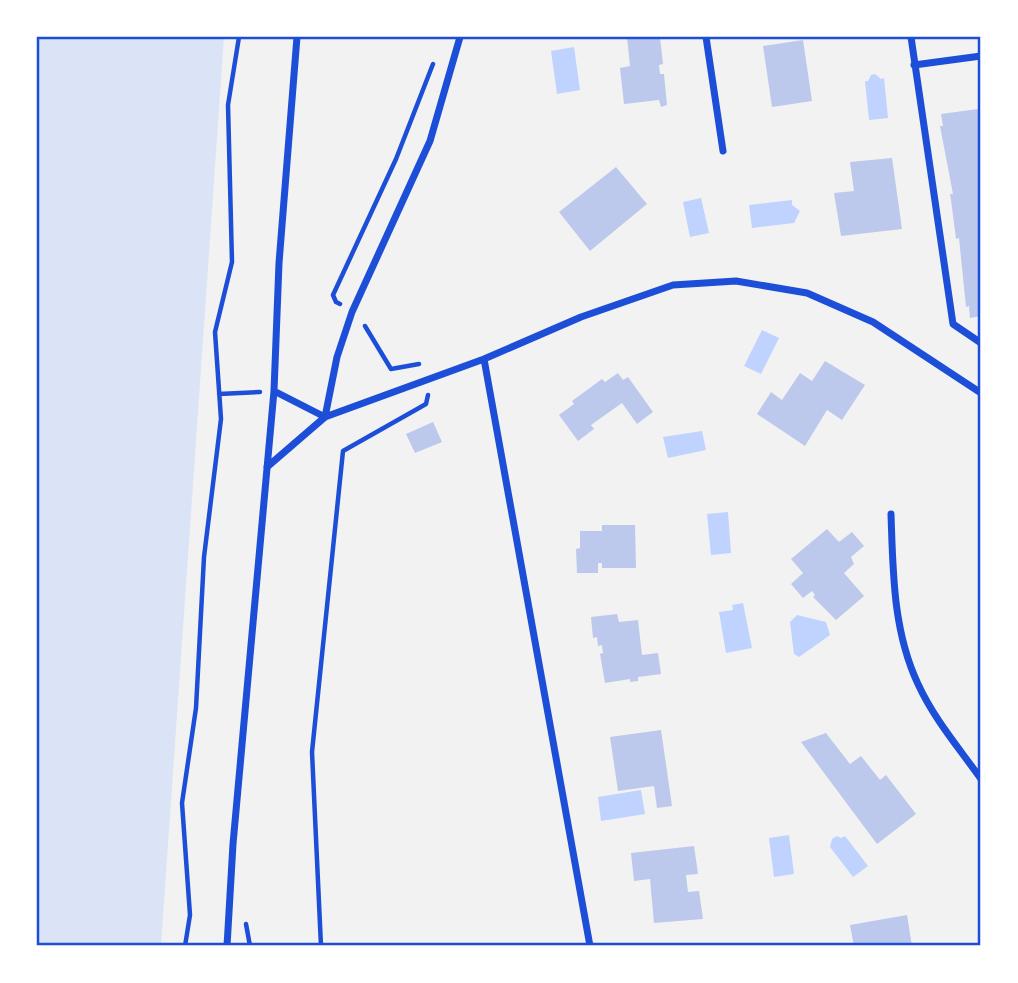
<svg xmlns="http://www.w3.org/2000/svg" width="1018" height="983" font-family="'Fira Sans',sans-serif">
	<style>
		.green { fill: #dbe4f7 }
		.water { fill: #bfd3fe }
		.building { fill: #bdc9ec }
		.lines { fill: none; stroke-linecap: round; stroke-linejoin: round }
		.path { stroke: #1d4ed8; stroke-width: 4.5 }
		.minor { stroke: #1d4ed8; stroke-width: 7 }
		.neatline { fill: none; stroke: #1d4ed8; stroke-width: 2.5 }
	</style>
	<rect width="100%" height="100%" fill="#f2f2f2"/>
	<!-- green -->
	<path class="green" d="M37,37H224L161,946H37Z"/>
	<!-- water -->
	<path class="water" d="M574,47L580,90L557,94L551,51Z
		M875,74L881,79L884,78L888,118L869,120L865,81H868L871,75Z
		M701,198L709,233L690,237L683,202Z
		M792,200V205L800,211L794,223L752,228L749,205Z
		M762,330L779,338L761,374L744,366Z
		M702,431L706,450L668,458L663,437Z
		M728,512L731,553L711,555L707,514Z
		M743,603L752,648L726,653L719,612L733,610L732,605Z
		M797,615L826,622L830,635L799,657L794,654L790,622Z
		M641,790L645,814L601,821L598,797Z
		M789,835L794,874L774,877L769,838Z
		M837,836L841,838L845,836L868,866L853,877L830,847L832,839Z"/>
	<!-- building -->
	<path class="building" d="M627,37H660L663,64L659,65L660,74H664L667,105L661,107L659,100L624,104L620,68L630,66Z
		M803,40L812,101L772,107L763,46Z
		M978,109L981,127V316L970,318L969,306L966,307L959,238L956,239L951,200L950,194H953L940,126H943L941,114Z
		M892,158L902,229L841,236L834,193L854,191L850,162Z
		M616,167L647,204L590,251L559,212Z
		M825,361L865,385L842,420L827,410L805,446L757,414L771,392L782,400L800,373L812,381Z
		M618,373L623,380L628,377L653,412L637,424L622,403L591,425L594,429L578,441L559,415L574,404L572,401L602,379L605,382Z
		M433,422L442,442L415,453L406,434Z
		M602,525H635L636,568H602V563H598V573H577L576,549L580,548V531H602Z
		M827,529L839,542L852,532L864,546L851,557L854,564L844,573L864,596L836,620L813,597L815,595L812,591L803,598L791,584L803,573L791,559Z
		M617,614L619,622L638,620L642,655L658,653L661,674L638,677V681L630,682V679L605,683L600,654L603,653L602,645L598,646L597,637L593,638L591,617Z
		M661,730L672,806L657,808L654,786L618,791L610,737Z
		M826,733L850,764L861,756L880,780L886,775L916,814L877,844L801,742Z
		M694,846L698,874L686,875L688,892L699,891L703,919L654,923L650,879L634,881L631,853Z
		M907,915L912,946H854L850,925Z"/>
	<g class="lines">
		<!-- path -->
		<path class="path" d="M340,304L336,302L333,295L396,159L433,64
			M365,326L391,369L419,364
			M219,394L260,392
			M246,924L250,946
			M185,946L190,915L182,803L196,708L204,557L221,419L215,332L232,262L228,105L239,37
			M321,946L312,752L343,451L426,404L428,395"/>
		<!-- minor -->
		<path class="minor" d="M706,37L723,151
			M911,37L953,324L981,343
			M914,65L981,56
			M484,359L590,946
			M274,391L325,417
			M325,417L337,357L352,312L430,141L460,37
			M267,467L325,417L484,359L581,317L673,285L736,281L807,293L873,322L981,393
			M891,514C893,572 893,631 918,684C934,719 959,748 981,779
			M227,946L233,844L274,391L279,263L297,37"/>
	</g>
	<!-- border -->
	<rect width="1018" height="983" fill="none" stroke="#ffffff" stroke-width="77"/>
	<rect x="38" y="38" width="941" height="906" class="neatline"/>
</svg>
